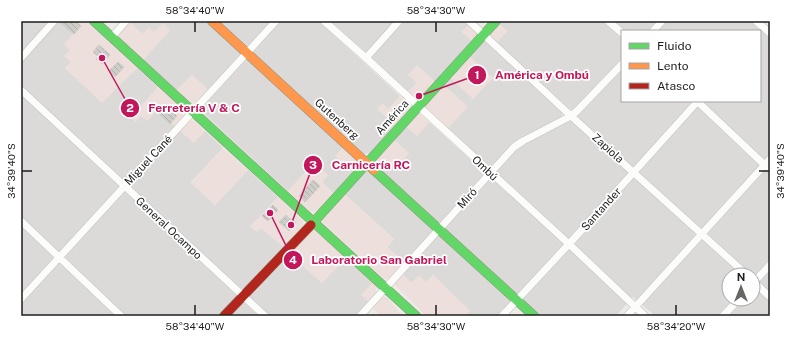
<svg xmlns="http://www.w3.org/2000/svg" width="791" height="337" font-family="'Public Sans',sans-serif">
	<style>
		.residential { fill: #dbdad8; fill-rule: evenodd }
		.commercial { fill: #ede0dc }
		.building { fill: url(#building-back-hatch); stroke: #cfccc8 }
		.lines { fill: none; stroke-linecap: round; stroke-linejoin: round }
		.street-casing { stroke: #c3c3c1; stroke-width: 8 }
		.fast-casing { stroke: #929580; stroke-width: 10 }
		.slow-casing { stroke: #929580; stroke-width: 10 }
		.jam-casing { stroke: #929580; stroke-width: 10 }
		.street { stroke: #fcfcfb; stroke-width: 7 }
		.fast { stroke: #63d668; stroke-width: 9 }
		.slow { stroke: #ff974d; stroke-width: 9 }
		.jam { stroke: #b3261e; stroke-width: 9 }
		.ticks { fill: none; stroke: #1e1e1e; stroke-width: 1.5 }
		.labels { text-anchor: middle; stroke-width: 3.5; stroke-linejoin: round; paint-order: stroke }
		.street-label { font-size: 11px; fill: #1e1e1e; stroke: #fff }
		.leader { fill: none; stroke: #c2185b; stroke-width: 1.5 }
		.callout-dot { fill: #c2185b; stroke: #fff; stroke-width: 1.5 }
		.mark-label { font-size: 12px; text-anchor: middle; font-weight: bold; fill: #fff }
		.callout-label { font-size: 12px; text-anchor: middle; font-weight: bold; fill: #c2185b; stroke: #fff; stroke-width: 3.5; stroke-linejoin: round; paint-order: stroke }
		.neatline { fill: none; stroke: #1e1e1e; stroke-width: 1.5 }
		.ticks-label { font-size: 10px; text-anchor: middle; fill: #1e1e1e }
	</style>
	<defs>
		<pattern id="building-back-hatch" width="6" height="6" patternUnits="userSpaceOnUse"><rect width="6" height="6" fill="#cfcdc9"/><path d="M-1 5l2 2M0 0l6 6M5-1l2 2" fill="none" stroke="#b1b0ac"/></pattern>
	</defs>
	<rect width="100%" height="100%" fill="#ecebe6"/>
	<!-- residential -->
	<path class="residential" d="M21,21H50L21,53Z
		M58,21H60L74,33L71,50V62L65,68L102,102L137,68L158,87L131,118L141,116L157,110L175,126L129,177L126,179L119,178L21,87V62Z
		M129,21H209L240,53V55L208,90L192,75L177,90L143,60L170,30L142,34Z
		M218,21H272L250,45L247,46L244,45Z
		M279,21H319L400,96L388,109L395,125L370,153L364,154L253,56L252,51Z
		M328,21H396L368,51L365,52H361Z
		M401,21H465L469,24L462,32L472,41L435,82L416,65L417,83L407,93L370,59Z
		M500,21H604L622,38V60L578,108L573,110L570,109L496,43L507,31L498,23Z
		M614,21H658L649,31H625Z
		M666,21H751L770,38V316H655L633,297L616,316H541L447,232L446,230V225L518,147L570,119L622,68V101H760V31H657ZM729,275H753V299H729Z
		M483,41H485L562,110V116L561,118L491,167H489L446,130L443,84Z
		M246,58L345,145L352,172L333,193L322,182L328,175L314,163L288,191L201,111V107Z
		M21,93L261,316H21Z
		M429,122L483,171L484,175L442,222H438L380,169L389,160L396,167L408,154L393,139L405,125L417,136Z
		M179,130L194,142L205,131L223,148L191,182L215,205L248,170L278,197L250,227L261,228L284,247L244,288H241L238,287L131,187L130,185Z
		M365,167L433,227V233L404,262L387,247L394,239L342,192Z
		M440,235L511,300L510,302L498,316H465L470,311L433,275L426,282L411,283L402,273L437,236Z
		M288,252L322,283L345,258L373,284L376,288V291L375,294L355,316H271L250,297V294Z"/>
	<!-- commercial -->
	<path class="commercial" d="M60,21H86L137,68L102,103L65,68L71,62L64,56L70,50L64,44L74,33Z
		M129,22L142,34L149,27L154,32L163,23L170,30L143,60L119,38L118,35Z
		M498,23L507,31L496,43L489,36Z
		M469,24L476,31L477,34V36L472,41L462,32Z
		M469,56L493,78L473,99L449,77Z
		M417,65L435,82L419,99H413L407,93L417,83L408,75Z
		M192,75L208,90L197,102L194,103L190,102L177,90Z
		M443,84L468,107L446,130L424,109L423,105Z
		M158,87L183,109L184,115L183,117L175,126L157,110L147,121L141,116L136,122L131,118Z
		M400,96L408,103L410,108L409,110L395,125L377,109L383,103L388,109Z
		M417,114H420L429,122L417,136L405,125Z
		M190,120L194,121L205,131L194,143L179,130Z
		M393,139L409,153L396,167L389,160L380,169L373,163Z
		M345,145L360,162V164L352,172L335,156Z
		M223,148L248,170L215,205L191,183Z
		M314,163L328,175L322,182L333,193L318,210L313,212L310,211L288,191Z
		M342,192L394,239L387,247L404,262L391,277L386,279L383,278L321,221V218Z
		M278,197L303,221V225L284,247L261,228L257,232L250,227Z
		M311,230L316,232L345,258L322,283L288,252Z
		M402,273L411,283L419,275L426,282L433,275L470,311L465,316H426L395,285L394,283Z
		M372,283L376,288V291L375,294L368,301L361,295Z
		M385,297L388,298L402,316H381L372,308L380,299Z"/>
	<!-- building -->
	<path class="building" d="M63,21H75L81,26L74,34L61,23Z
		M99,45L105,50L99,57L93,52Z
		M105,50L110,55L102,64L96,59Z
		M118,62L124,67L115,77L109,71Z
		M164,105L177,116L170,124L158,113Z
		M313,180L320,186L305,202L299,196Z
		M273,205L278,210L268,221L262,216Z
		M286,215L289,218L282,225L279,222Z
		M289,218L292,220L286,228L282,225Z
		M292,220L296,223L289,231L286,228Z"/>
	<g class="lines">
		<defs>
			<path id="street" d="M324,21L366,58L569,244L645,316
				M469,21L571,116L747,275
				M608,21L622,33
				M756,21L770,33
				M653,31L662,21
				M112,37L126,21
				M21,58L54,21
				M366,58L399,21
				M21,90L265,316
				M697,101L770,170
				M21,221L121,316
				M753,281L770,297
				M753,283L770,265
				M21,299L276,21
				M360,316L514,147L523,141L571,116L577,111L622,64
				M502,316L569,244L698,101
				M627,316L770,159
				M723,316L739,299"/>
			<path id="fast" d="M94,21L416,316
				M374,170L534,316
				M311,225L496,21"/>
			<path id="slow" d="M212,21L374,170"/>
			<path id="jam" d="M224,316L311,225"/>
		</defs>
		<!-- street casing -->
		<use href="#street" class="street-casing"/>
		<!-- fast casing -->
		<use href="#fast" class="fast-casing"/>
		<!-- slow casing -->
		<use href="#slow" class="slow-casing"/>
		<!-- jam casing -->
		<use href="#jam" class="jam-casing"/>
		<!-- street -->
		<use href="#street" class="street"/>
		<!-- fast -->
		<use href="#fast" class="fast"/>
		<!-- slow -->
		<use href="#slow" class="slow"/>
		<!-- jam -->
		<use href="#jam" class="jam"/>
	</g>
	<!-- ticks -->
	<path class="ticks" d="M195,22V32M436,22V32M22,171H32M759,171H769M195,305V315M436,305V315M676,305V315"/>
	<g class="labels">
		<!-- street labels -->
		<g class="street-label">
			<text transform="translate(392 117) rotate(-48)" y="4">América</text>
			<text transform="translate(337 119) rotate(42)" y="4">Gutenberg</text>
			<text transform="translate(608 148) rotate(42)" y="4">Zapiola</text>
			<text transform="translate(148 160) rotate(-47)" y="4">Miguel Cané</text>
			<text transform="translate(485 168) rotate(43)" y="4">Ombú</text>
			<text transform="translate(467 198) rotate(-48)" y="4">Miró</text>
			<text transform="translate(601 209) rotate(-48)" y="4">Santander</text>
			<text transform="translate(169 228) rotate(43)" y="4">General Ocampo</text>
		</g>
	</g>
	<!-- callouts -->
	<path class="leader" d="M419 96L477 75M102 58L130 108M291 225L313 165M270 213L293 260"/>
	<g class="callout-dot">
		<circle cx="419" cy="96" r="4"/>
		<circle cx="102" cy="58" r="4"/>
		<circle cx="291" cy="225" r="4"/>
		<circle cx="270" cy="213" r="4"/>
		<circle cx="477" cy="75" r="10"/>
		<circle cx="130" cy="108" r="10"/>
		<circle cx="313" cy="165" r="10"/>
		<circle cx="293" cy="260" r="10"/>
	</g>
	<g class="mark-label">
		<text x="477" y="79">1</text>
		<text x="130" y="112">2</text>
		<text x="313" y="169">3</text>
		<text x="293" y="264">4</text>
	</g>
	<g class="callout-label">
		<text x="542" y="79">América y Ombú</text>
		<text x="194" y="112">Ferretería V &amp; C</text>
		<text x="371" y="169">Carnicería RC</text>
		<text x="379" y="264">Laboratorio San Gabriel</text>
	</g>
	<!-- border -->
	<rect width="791" height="337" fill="none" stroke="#ffffff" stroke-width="44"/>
	<!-- legend -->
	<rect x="621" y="30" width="140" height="72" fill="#ffffff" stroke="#a5a5a5"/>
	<rect x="629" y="43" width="20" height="6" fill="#63d668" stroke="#a5a5a5"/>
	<text x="657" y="50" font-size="12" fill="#1e1e1e">Fluido</text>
	<rect x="629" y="63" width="20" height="6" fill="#ff974d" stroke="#a5a5a5"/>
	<text x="657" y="70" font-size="12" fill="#1e1e1e">Lento</text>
	<rect x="629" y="83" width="20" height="6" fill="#b3261e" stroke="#a5a5a5"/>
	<text x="657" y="90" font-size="12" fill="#1e1e1e">Atasco</text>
	<!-- north arrow -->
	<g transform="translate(741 287)"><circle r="19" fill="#ffffff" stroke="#a5a5a5"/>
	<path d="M0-3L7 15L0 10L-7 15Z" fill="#666664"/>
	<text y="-6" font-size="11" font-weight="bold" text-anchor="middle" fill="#1e1e1e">N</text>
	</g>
	<rect x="22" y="22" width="747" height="293" class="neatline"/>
	<g class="ticks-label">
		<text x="195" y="14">58°34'40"W</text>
		<text x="436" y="14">58°34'30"W</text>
		<text transform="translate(11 171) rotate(-90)" y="4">34°39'40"S</text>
		<text transform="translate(780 171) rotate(-90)" y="4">34°39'40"S</text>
		<text x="195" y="330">58°34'40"W</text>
		<text x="436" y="330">58°34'30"W</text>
		<text x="676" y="330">58°34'20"W</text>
	</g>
</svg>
